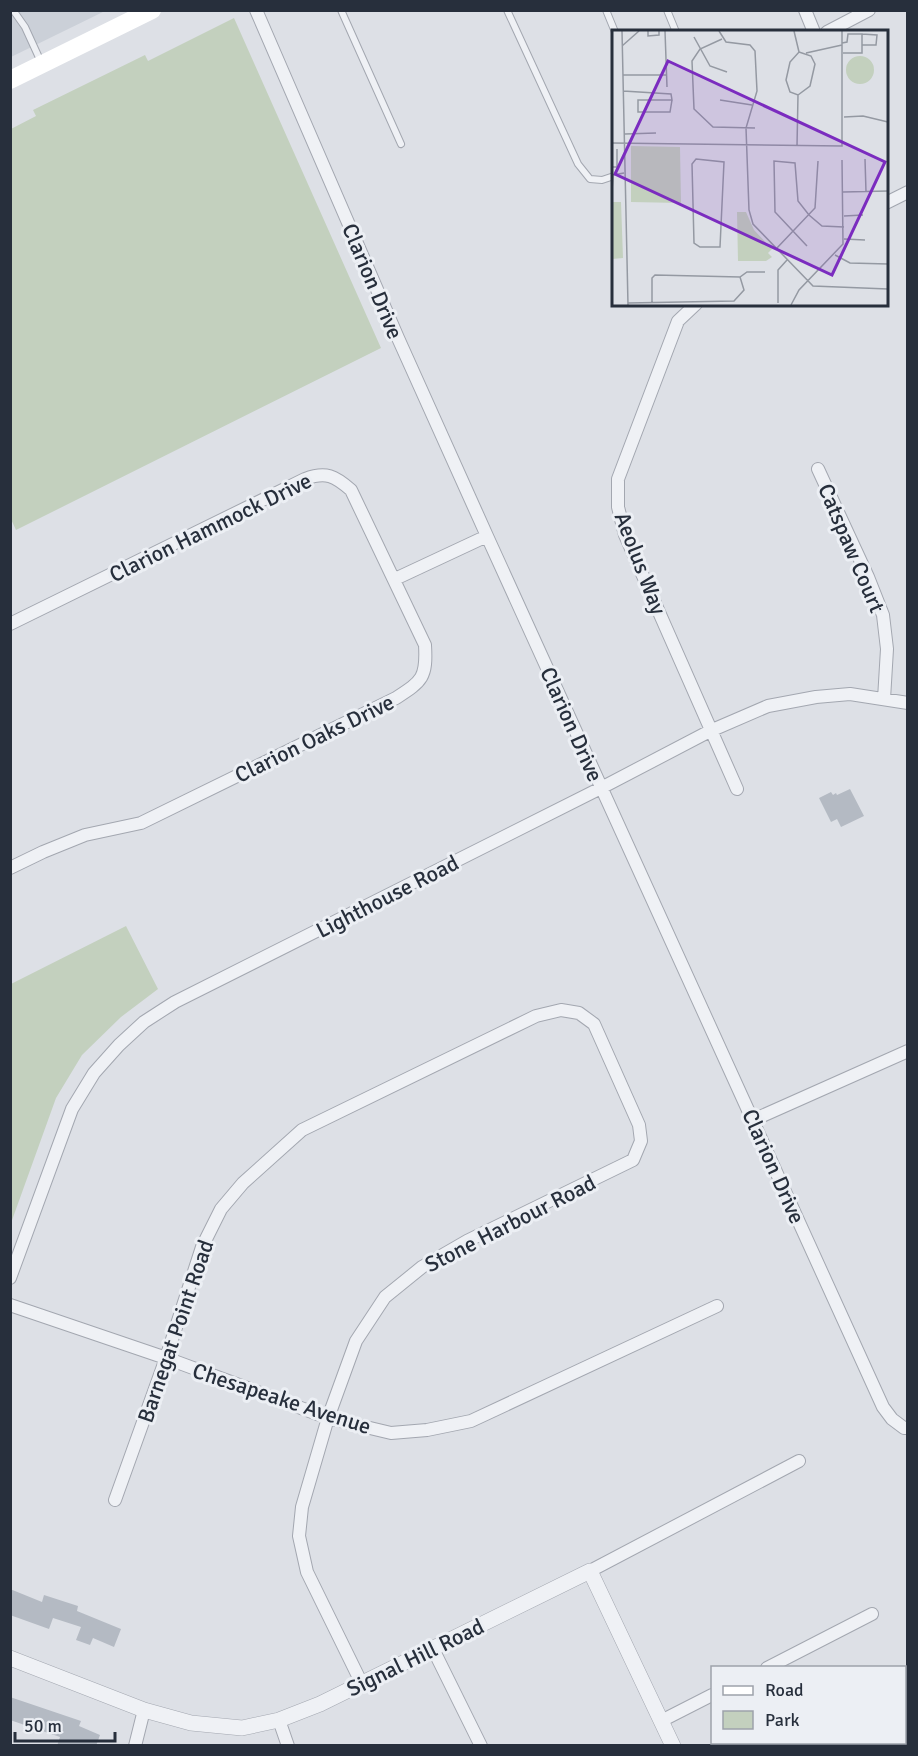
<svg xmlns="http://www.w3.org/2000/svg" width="918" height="1756" font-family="Signika,sans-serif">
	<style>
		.built { fill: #cbd0d8 }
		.green { fill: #c3d0be }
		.building { fill: #b4bac3 }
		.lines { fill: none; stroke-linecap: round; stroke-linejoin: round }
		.service-casing { stroke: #a3a7b0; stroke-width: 8 }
		.minor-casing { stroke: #a3a7b0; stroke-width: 14 }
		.tertiary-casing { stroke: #a3a7b0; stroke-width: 16 }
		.service { stroke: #eff1f5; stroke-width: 6 }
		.minor { stroke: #eff1f5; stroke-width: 12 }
		.tertiary { stroke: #eff1f5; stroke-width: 15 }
		.secondary { stroke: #fff; stroke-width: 18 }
		.labels { text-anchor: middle; stroke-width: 6; stroke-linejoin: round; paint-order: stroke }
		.street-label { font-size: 22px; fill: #272f3c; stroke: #eceff4 }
		.inset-road { fill: none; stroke: #9499a2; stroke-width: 1.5 }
		.view { fill: #7b2cbf; fill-opacity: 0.15; stroke: #7b2cbf; stroke-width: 3 }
		.inset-edge { fill: none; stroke: #272f3c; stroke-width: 3 }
	</style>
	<rect width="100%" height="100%" fill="#dde0e6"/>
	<!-- built -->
	<path class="built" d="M11,11H105L11,57Z"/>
	<!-- green -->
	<path class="green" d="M234,18L381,348L16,530L10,517L11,129L36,116L33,110L145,55L148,61Z
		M126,926L158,989L121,1017L82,1055L56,1098L11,1223V984Z"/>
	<!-- building -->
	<path class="building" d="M850,789L864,816L841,827L837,819L831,822L819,798L831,792L833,795L836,793L837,795Z
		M10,1589L42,1602L44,1595L78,1606L77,1611L121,1629L114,1647L93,1638L90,1645L76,1640L81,1627L53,1618L49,1629L10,1615Z
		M10,1697L81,1721L79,1726L100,1735L96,1746H57L60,1737L10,1720Z"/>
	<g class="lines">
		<defs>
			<path id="service" d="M13,10L25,27L41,62
				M341,10L401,144
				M507,10L578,164L590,179L602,180L614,176
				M606,10L615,32
				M667,10L676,32"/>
			<path id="minor" d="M256,10L398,338L487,536L883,1407L892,1419L904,1428H908
				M805,10L814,32
				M827,32L869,10
				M886,203L908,192
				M696,304L678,321L618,479V507L625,535L737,789
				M818,469L868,577L883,615L887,649L884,699
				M395,579L487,536
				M10,624L305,479C326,471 335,476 351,490L425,645C427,678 422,681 396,698L141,823L85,835L43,852L10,868
				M753,1120L908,1051
				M10,1278L72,1109L94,1073L119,1045L144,1022L175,1002L601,788L710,731L768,706L816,697L850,694L908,703
				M10,1305L166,1358L328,1418L391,1433L427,1430L471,1421L717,1306
				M115,1500L166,1358L202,1247L221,1209L243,1183L302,1130L536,1016L561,1010L579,1013L594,1024L639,1125L641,1141L633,1160L467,1241L422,1267L385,1297L356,1341L328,1418L302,1507L299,1536L307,1572L362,1684
				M590,1571L799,1461
				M433,1649L481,1746
				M767,1668L872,1614
				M279,1720L288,1746
				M661,1721L712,1695
				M135,1746L144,1710"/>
			<path id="tertiary" d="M10,1658L144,1710L191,1723L242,1728L279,1720L320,1704L590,1571L673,1746"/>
		</defs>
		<!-- service casing -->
		<use href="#service" class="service-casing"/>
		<!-- minor casing -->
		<use href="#minor" class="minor-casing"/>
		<!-- tertiary casing -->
		<use href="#tertiary" class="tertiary-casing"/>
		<!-- service -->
		<use href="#service" class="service"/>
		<!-- minor -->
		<use href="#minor" class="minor"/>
		<!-- tertiary -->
		<use href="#tertiary" class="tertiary"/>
		<!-- secondary -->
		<path class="secondary" d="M10,80L152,10"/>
	</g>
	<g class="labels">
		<!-- street labels -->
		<g class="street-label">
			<text transform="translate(373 281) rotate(67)" y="8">Clarion Drive</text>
			<text transform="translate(210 527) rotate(-26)" y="8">Clarion Hammock Drive</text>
			<text transform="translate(852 548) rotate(67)" y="8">Catspaw Court</text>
			<text transform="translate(641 563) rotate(69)" y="8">Aeolus Way</text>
			<text transform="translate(572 724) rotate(66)" y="8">Clarion Drive</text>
			<text transform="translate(314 738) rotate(-26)" y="8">Clarion Oaks Drive</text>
			<text transform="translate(387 896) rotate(-27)" y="8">Lighthouse Road</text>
			<text transform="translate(774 1166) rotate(66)" y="8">Clarion Drive</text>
			<text transform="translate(510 1223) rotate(-27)" y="8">Stone Harbour Road</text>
			<text transform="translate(175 1331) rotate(-71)" y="8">Barnegat Point Road</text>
			<text transform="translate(282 1398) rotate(18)" y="8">Chesapeake Avenue</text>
			<text transform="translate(415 1657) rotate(-26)" y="8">Signal Hill Road</text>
		</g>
	</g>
	<!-- overview -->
	<g transform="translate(612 30)">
		<rect width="276" height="276" fill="#dde0e6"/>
		<path d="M234 40a14 14 0 1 1 28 0a14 14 0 1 1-28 0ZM19,116L68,117L69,173L19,172ZM0,172H9L11,228L0,229ZM125,182H134L142,200L160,219L156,223L160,227L154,231H126Z" fill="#c3d0be"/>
		<path class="inset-road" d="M10,1L16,275M36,1V6L47,5V1M53,1L55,57M107,1L114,12L138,15L143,21L145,61L134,98L137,180L141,194L201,256L276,259M182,1L187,22M250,4L265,5L264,15H250M82,7L98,36L115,42M110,9L88,19L80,31L82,79L101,97L143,98M230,13L235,12L236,4H250V23H231M10,16L27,1M187,22L199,26L203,34L198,56L186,65L178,62L174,50L178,32ZM194,23L230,15M11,45H54M11,61L59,64L60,70H26V82H58L60,70M108,70L140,75M232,87L251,86L276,92M13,104L44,103M0,113L230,116V1M185,116L186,65M84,129L112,132L108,217H88L82,213L80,134ZM253,129L254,162M0,137H5V119M0,161L1,145L12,143M231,162L276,161M232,186L251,185M232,209L253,210M195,216L163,182L162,131L183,133L186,171L197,185L210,196L232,197M164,219L203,178L206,131M223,225L238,233L276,234M16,273L122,271L132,260L128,247M40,273V248L43,245L128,247L135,242H153M166,273V240L175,230M179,275L187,260L231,214L230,130"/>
		<path class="view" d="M56,31L273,132L220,245L3,144Z"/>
		<rect width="276" height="276" class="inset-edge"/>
	</g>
	<!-- border -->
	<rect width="918" height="1756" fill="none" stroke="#272f3c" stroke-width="24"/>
	<!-- legend -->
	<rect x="711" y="1666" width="195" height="78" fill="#eceff4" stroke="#9da2aa" stroke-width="1.5"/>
	<rect x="723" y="1686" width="30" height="9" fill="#ffffff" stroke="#9da2aa" stroke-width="1.5"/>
	<text x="765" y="1696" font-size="18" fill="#272f3c">Road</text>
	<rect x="723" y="1711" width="30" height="18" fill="#c3d0be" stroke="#9da2aa" stroke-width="1.5"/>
	<text x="765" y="1726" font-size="18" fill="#272f3c">Park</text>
	<!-- scale -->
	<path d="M15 1732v9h100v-9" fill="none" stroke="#272f3c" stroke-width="3"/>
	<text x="24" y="1732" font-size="18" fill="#272f3c" stroke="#eceff4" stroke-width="4.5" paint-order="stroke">50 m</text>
</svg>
